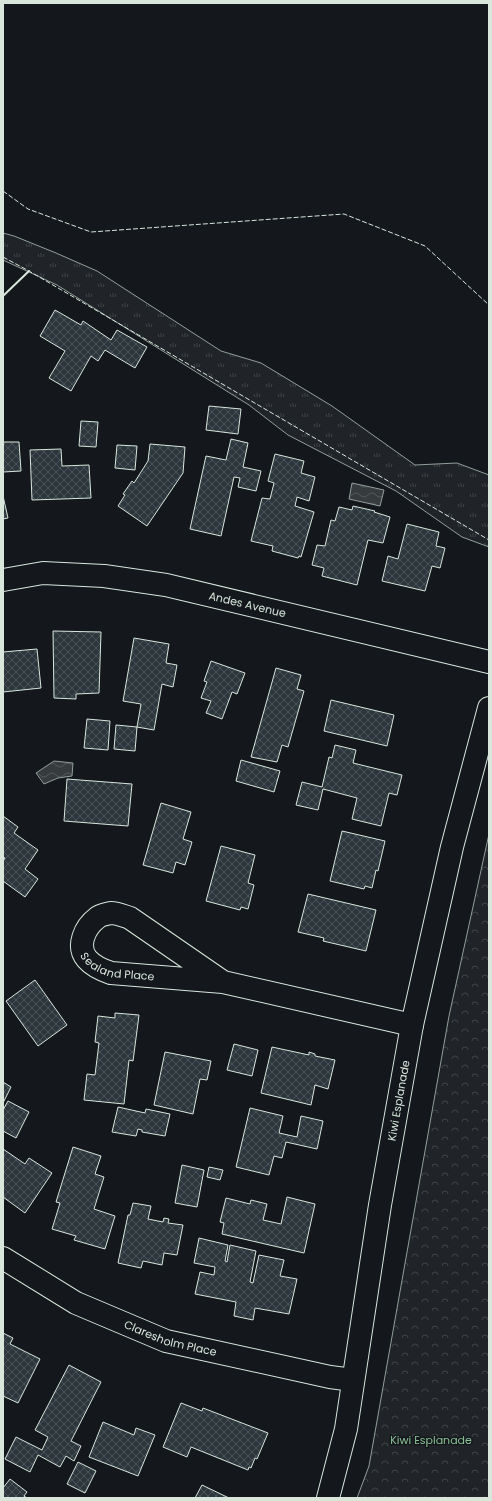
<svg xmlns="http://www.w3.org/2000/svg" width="492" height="1501" font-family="Poppins,sans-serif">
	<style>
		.grass { fill: url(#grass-tufts); stroke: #939e99 }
		.park { fill: url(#park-crowns); stroke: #939e99 }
		.water { fill: url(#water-waves); stroke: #939e99 }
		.building { fill: url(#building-cross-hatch); stroke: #d8e6dc }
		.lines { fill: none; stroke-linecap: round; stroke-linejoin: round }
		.minor-casing { stroke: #d8e6dc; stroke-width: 24 }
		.minor { stroke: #14181c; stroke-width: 22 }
		.fence { stroke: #d8e6dc; stroke-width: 1; stroke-dasharray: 5 2; stroke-linecap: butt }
		.wall { stroke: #d8e6dc; stroke-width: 2 }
		.labels { text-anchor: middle; stroke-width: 3; stroke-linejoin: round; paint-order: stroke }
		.street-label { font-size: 11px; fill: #d8e6dc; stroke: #14181c }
		.park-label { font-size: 11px; fill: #8ac095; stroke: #14181c }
	</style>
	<defs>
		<pattern id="grass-tufts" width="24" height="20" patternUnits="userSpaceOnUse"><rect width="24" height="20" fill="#202428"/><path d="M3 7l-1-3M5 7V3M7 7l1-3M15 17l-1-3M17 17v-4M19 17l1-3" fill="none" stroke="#404447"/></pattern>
		<pattern id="park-crowns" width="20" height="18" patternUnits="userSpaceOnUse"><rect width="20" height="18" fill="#202428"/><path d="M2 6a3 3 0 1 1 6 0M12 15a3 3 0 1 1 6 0" fill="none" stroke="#404447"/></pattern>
		<pattern id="water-waves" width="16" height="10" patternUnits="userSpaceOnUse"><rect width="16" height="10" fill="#363b3e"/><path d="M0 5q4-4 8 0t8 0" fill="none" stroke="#525759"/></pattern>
		<pattern id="building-cross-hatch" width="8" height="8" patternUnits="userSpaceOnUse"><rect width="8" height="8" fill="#2c363c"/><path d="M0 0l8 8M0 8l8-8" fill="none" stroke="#4a5358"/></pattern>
	</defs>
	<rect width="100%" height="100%" fill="#14181c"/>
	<!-- grass -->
	<path class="grass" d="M3,233L14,236L56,253L97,271L221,351L261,363L332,406L415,465L457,463L489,475V547L462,537L396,491L288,435L249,405L57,285L3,260Z"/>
	<!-- park -->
	<path class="park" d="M489,834V1498H357L369,1466L449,1016Z"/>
	<!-- water -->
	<path class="water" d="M352,483L384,490L380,506L349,499Z
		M54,761L73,763L72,776L58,778L44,784L36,773Z"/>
	<!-- building -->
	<path class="building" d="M55,310L81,325L83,321L111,340L117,330L147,347L135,368L105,350L98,361L91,356L71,391L49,378L65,351L40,336Z
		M209,406L241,409L238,434L206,430Z
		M81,421L98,422L96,447L79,446Z
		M231,439L248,443L243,467L261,471L256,491L238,487L240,478L234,477L221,536L190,529L206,456L226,460Z
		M3,442H19L21,471L3,472Z
		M150,444L185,447L183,473L147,526L118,506L125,495L123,494L132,481L134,483L148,461Z
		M117,445L137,446L135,470L115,468Z
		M61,449L62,466L89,465L91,498L32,500L30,450Z
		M275,454L304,461L301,473L315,477L309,501L297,497L295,506L314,512L301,557L299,556L298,558L272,551L273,546L251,541L262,498L270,499L274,483L268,481Z
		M3,496L8,518L3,519Z
		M353,506L375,511L374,512L390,517L383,543L368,540L357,585L322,576L324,568L312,565L317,545L325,546L331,520L335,521L339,507L352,510Z
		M407,524L439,532L436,546L445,548L440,568L432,566L425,591L382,581L388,556L398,559Z
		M53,631L101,632L99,693L76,694V699L54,698Z
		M134,638L169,644L166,663L177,665L173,687L162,684L154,730L137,727L141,704L123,701Z
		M37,649L41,688L3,692V652Z
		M211,661L245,673L237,694L232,692L222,719L206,713L211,701L201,698L207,682L204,681Z
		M276,668L301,675L297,689L304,691L288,747L282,745L277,762L251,757Z
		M331,700L394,715L387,746L324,731Z
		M87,719L110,721L108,750L84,748Z
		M116,725L137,727L135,751L114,749Z
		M335,745L356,750L353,763L402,775L397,795L389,793L381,826L352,819L357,798L323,789L318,810L296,805L302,782L322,787L329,757L332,758Z
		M241,760L280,771L274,792L236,781Z
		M67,779L132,784L128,826L64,821Z
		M161,803L191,812L183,839L192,842L185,865L176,862L173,873L143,865Z
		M3,816L18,827L14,833L38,850L25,869L38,879L25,897L3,881V861L5,858L3,857Z
		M342,831L385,841L378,871L376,870L372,888L365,886L364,889L330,881Z
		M221,846L255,855L248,883L254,885L248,909L241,907L240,910L206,901Z
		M308,894L376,910L366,951L323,941L324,938L298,932Z
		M35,980L67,1025L38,1046L6,1001Z
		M115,1013L139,1015L133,1061L129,1060L124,1104L84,1100L87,1074L95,1075L99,1043L95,1042L98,1016L115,1018Z
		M234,1044L258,1050L252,1076L227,1070Z
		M272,1047L309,1055V1052L315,1054V1056L335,1060L328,1089L315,1085L311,1105L261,1093Z
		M165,1052L211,1061L207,1080L200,1079L193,1114L154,1105Z
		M3,1082L11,1087L3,1103Z
		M8,1101L29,1112L16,1138L3,1131V1110Z
		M118,1107L145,1113L146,1109L170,1114L165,1136L142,1132V1130L138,1129L136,1136L112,1132Z
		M250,1108L283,1116L279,1133L297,1137L301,1116L323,1121L317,1149L286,1142L282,1158L274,1156L269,1175L236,1167Z
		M73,1147L101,1156L95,1174L104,1177L94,1209L115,1216L105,1249L74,1240L76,1236L52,1229L60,1203L56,1202Z
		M3,1149L25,1164L29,1158L52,1173L25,1213L3,1197Z
		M182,1165L204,1170L197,1207L175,1203Z
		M209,1167L223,1170L220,1180L207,1177Z
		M287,1197L315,1204L304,1253L222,1234L224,1223L220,1222L226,1198L250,1204L251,1200L267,1204L263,1220L281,1224Z
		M133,1203L151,1206L148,1219L163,1222L164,1218L169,1219L168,1223L183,1225L177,1255L164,1253L162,1265L143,1261L141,1268L118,1263L128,1215H130Z
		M199,1238L228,1245L225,1261L227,1262L230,1245L256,1251L250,1282L253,1283L259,1255L284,1260L280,1276L297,1279L289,1314L255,1308L253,1320L234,1316L236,1302L195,1294L200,1272L214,1275L215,1267L194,1263Z
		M3,1333L13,1338L10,1344L40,1359L18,1403L3,1396Z
		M69,1365L101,1382L71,1441L81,1446L74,1461L66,1456L60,1467L38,1455L30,1472L5,1459L16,1437L42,1450L48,1437L35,1430Z
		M181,1403L202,1411L203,1408L268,1433L257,1459L255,1458L251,1468L249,1467L248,1470L191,1447L187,1457L163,1447Z
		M103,1422L134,1435L136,1428L155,1435L138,1476L89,1457Z
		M78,1462L96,1471L85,1493L67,1484Z
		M10,1479L27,1492L24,1496L27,1498H3V1488Z
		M202,1485L229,1498H195Z"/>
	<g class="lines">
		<defs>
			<g id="minor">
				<path id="s1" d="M3,580L43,573L104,576L166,585L489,662"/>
				<path id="s2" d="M223,982L130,918C124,916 117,913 111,913C107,914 100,915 97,918C85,927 76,946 87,959C93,966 102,970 111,973L223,982L412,1025"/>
				<path id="s3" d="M3,1258L76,1303L166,1341L330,1377L353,1380"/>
				<path id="s4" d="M328,1498L346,1429L380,1205L412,1025L452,847L489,708"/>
			</g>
		</defs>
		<!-- minor casing -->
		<use href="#minor" class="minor-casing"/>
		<!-- minor -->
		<use href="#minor" class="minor"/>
		<!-- fence -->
		<path class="fence" d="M3,191L28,209L91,232L344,214L425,246L489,305
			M3,257L29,271L489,540"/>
		<!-- wall -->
		<path class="wall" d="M3,296L29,271"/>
	</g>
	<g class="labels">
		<!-- street labels -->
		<g class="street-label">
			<text dy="4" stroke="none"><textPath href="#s1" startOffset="248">Andes Avenue</textPath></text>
			<text dy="4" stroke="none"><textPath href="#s2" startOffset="227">Sealand Place</textPath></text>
			<text dy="4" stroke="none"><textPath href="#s4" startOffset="404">Kiwi Esplanade</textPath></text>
			<text dy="4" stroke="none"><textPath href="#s3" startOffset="187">Claresholm Place</textPath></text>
		</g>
		<!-- park labels -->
		<g class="park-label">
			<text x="431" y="1444">Kiwi Esplanade</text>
		</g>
	</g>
	<!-- border -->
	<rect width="492" height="1501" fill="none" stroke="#d8e6dc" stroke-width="8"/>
</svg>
